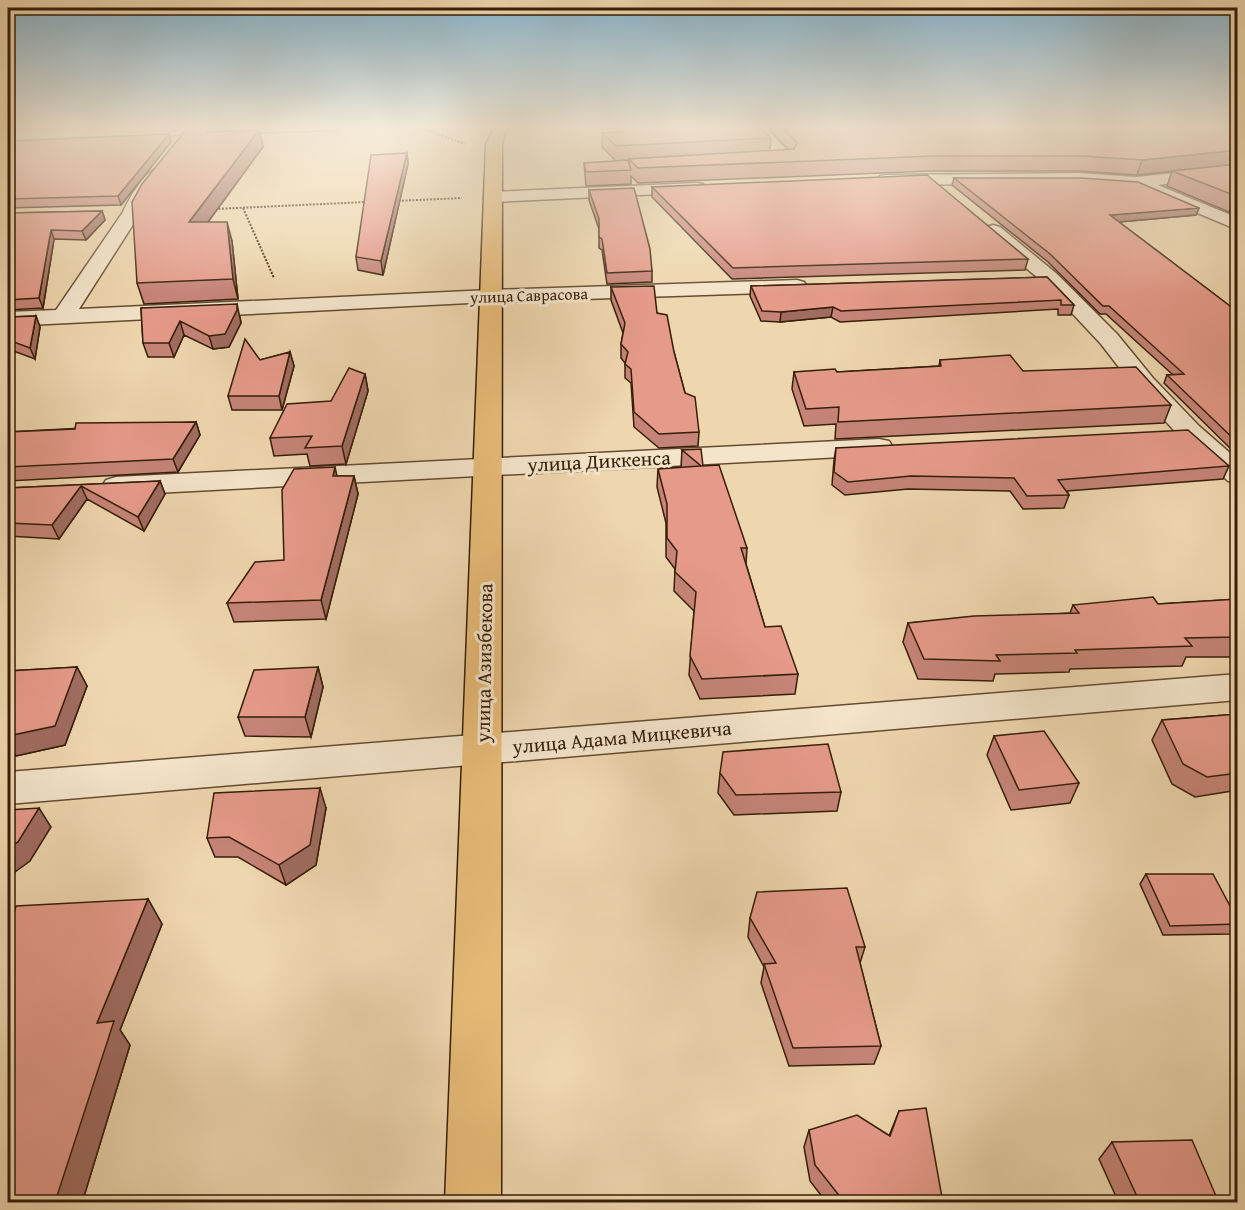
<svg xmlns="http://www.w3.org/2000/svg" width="1245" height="1210" font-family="'Gentium Book Plus',serif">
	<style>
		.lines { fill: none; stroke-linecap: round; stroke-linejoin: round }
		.minor-casing { stroke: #644c32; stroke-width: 3 }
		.major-casing { stroke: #361e08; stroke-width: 3 }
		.path { stroke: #361e08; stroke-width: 2; stroke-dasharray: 2 1.5; stroke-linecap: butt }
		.minor { fill: #f4e4ca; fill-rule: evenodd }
		.major { fill: #e7bb77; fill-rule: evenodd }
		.wall { fill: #c58477; stroke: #361e08; stroke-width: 1.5 }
		.shaded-wall { fill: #a06c61; stroke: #361e08; stroke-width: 1.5 }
		.building { fill: #e59a8a; stroke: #361e08; stroke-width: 1.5 }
		.labels { text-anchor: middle; stroke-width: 6; stroke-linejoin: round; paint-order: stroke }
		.far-street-label { font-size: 16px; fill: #361e08; stroke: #f4e4ca }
		.street-label { font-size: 20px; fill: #361e08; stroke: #f4e4ca }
	</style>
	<rect width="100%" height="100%" fill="#eed6ae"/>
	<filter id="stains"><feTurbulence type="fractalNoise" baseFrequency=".00333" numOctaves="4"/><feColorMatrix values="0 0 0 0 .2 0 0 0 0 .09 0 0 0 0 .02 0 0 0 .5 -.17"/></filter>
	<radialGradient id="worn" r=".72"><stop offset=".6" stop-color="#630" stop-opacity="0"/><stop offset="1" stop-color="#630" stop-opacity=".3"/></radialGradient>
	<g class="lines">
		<defs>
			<path id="minor" d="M193,126H343L336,130L8,140V131Z
				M749,126H764L792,156L794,159L792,162L745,163L743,160L745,157L773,155Z
				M1238,166V176L1158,185L1238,218V230L1136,187L1079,183L886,185L880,184L878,180L880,176L886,175L1079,173L1137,177Z
				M158,168L166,173L146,201L141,212L79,309L490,290L797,280L804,282L807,286L804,290L797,292L490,302L8,326V312L56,310L123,212C128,200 145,171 158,168Z
				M697,183L703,184L706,188L703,192L493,202L487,201L484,197L487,193L493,192Z
				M993,225L1000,227L1057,274L1117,334L1153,378L1199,426L1238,460V483L1228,481L1181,438L1135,388L1101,344L1043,282L986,235L984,231L986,227Z
				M879,439L889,441L893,447L889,453L879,455L116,495L106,492L102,486L106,480L116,477Z
				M1238,674V700L8,804V772Z"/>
			<path id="major" d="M495,126H510L505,132L502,144L501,1202H445L486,144Z"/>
		</defs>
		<!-- minor casing -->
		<use href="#minor" class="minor-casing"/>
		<!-- major casing -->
		<use href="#major" class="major-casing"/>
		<!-- path -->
		<path class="path" d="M415,126L465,144
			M395,201L462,198
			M243,208L274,278
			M215,209L366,202"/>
		<!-- minor -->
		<use href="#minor" class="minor"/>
		<!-- major -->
		<use href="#major" class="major"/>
	</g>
	<!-- wall -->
	<path class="wall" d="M617,126H759L771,138L770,151L789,150L767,126H1238V211L1229,212L1167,186L1172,171L1137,175L1079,171H930L638,183L631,176V184L586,186L584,163L629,162V160L616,161L602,147V133L619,132Z
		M259,130L263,147L208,222L232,241L238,299L144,304L137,283L210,132Z
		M8,141L171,142L121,205L8,208Z
		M407,153L408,164L383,275L358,270L356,257Z
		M954,178L1199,208L1196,215L1119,222L1238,312V456L1164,383L1167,375L1172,374L1106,314H1100L1048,262L952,185Z
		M652,187L1028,259L1025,270L732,279L652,197Z
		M589,190L652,271V282L607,284L602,250L599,248V229L589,200Z
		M102,211L105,220L86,240L54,239L43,308L8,310V213Z
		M1047,277L1074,305L1071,315H1058V309L840,322L831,317L780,322L761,321L750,296L751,286Z
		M611,287L657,313L674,352L685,393L699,432L698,446L659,448L634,427L631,383L625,378V363L621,358V344L623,333L611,300Z
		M141,308L240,317L241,323L229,347L213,349L184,335L174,357H148L143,343Z
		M36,316L40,327L35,359L8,349V317Z
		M290,352L294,366L282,410H232L228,396L260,360Z
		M940,360L1023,371L1171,405L1164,423L835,439L836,424L804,426L792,389L794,372H837L939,366Z
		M365,374L368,391L346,464L310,466L307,454L274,456L270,438L331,401Z
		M196,422L200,435L178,472L8,481V432Z
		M836,448L1229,466L1223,479L1067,491L1069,495L1064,508L1023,509L1010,491L908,489L845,495L832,485L834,460Z
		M682,450L703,466L747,548L746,564L765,627L798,674L795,694L700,699L689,675L694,611L674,591L675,569L666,557V523L657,487L658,469L681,467Z
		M337,476H354L358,494L326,619L234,622L227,603L284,560Z
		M160,481L165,494L144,531L87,499L59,539L8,536V488Z
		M1238,599V657H1186L1182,666L1070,669L1069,672L995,674L993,681L918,679L903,642L908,623L1070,613L1073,605L1158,604Z
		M77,667L87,686L65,745L16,756L12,754L8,755V671Z
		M318,667L323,687L311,737L245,736L238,717Z
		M1238,714V790L1195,797L1172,784L1152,740L1162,720Z
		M994,736L1079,783L1070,803L1011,810L987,755Z
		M720,773L841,792L837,811L734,815L718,793Z
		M326,808L316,865L286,885L238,857H215L207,838Z
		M1146,874L1238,921V926L1232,934L1163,935L1140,884Z
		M148,899L162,924L120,1030L130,1045L82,1203H8V933Z
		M750,918L865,947L860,963L881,1046L874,1064L789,1066L761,983L764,967L748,937Z
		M899,1111L943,1203H827L810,1181L804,1147L809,1130L889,1136Z
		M1112,1142L1219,1203H1119L1099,1159Z"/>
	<!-- shaded-wall -->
	<path class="shaded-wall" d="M259,130L263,147L194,241L189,222Z
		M169,134L171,142L121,205L118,196Z
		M1238,150V164L1137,175L1142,160Z
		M407,153L408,164L383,275L381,261Z
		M1236,196H1238V211L1229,212Z
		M1199,208L1196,215L1108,223L1110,215Z
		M102,211L105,220L86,240L82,231Z
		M227,222L232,241L238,299L233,279Z
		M51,230L54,239L43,308L39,298Z
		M237,304L241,323L229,347L213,349L209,336Z
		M833,307L831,317L780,322L781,312Z
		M36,316L40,327L35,359L30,348Z
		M180,321L184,335L174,357L169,343Z
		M290,352L294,366L282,410L279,396Z
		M365,374L368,391L346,464L342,446Z
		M196,422L200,435L178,472L173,459Z
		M335,467L339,485L333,476Z
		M354,476L358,494L326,619L321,600Z
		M160,481L165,494L144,531L138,517Z
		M81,486L87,499L59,539L52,525Z
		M77,667L87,686L65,745L16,756L8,742V736Z
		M318,667L323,687L311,737L305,717Z
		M320,788L326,808L316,865L286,885L279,865Z
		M39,808L51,827L30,861L8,877V848Z
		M148,899L162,924L120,1030L130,1045L82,1203H63L57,1196L97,1023Z"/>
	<!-- building -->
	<path class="building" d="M189,126H209L206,132L259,130L189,222H227L233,279L137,283L132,202L142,184Z
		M621,126H759L771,138L616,146L602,133L623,132Z
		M781,126H1233L1238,127V150L1142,160L1083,156H933L638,168L629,159L794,149L797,143Z
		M169,134L118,196L8,199V141Z
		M407,153L381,261L356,257L371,155Z
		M628,160L631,170L586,172L584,163Z
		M1238,164V196H1236L1172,171Z
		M927,175L1028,259L733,268L652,187Z
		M954,178H1081L1138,182L1199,208L1110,215L1238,312V443L1167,375L1184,374L1109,306H1103L1050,254Z
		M634,188L650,249L652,271L607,273L602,239L599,237V219L589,190Z
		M102,211L82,231L51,230L39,298L8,300V213Z
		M1047,277L1074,305H1061V300L841,311L833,307L781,312L762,311L751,286Z
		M654,286L657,313L667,315L674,352L685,393L695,397L699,432L659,434L634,412L631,369L625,364L628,352L621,344L625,323L611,287Z
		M237,304V310L225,334L209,336L180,321L169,343H143L141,308Z
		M36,316L30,348L8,340V317Z
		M245,339L260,360L290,352L279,396H228Z
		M1010,355L1023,371L1136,367L1171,405L838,422L839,407L806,409L794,372L835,369L837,372L941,366L940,360Z
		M349,368L365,374L342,446L305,448L312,436L270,438L287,404L331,401Z
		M196,422L173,459L8,467V432L75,429L76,423Z
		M1188,430L1229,466L1058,480L1069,495L1027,496L1014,478L911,476L848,482L834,472L836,448Z
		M701,449L703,466L719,465L747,548H741L765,627L781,626L798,674L702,679L690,656L696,592L675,572L677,551L667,538V504L658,469L701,466L682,450Z
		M335,467L333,476H354L321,600L227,603L255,562L284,560L282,490L294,469Z
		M160,481L138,517L81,486L52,525L8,523V488Z
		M1153,597L1158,604L1238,599V637L1185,638L1192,646L1075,650L1077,653L996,655L1000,661L924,659L908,623L974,616L1079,613L1073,605Z
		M77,667L55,726L8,736V671Z
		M318,667L305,717H238L254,670Z
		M1238,714V773L1207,777L1183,764L1162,720Z
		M1044,731L1079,783L1019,790L994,736Z
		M828,744L841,792L736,795L720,773L723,752Z
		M320,788L310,845L279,865L229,837L207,838L214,793Z
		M39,808L18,842L8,848V810Z
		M1146,874H1213L1238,921V924L1170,926Z
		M847,888L865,947H856L881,1046L793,1048L764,964L776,963L750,918L757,892Z
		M148,899L97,1023L114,1021L57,1196L8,1198V933L16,906Z
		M926,1108L943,1203H845L815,1165L809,1130L857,1115L890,1136L899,1111Z
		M1192,1140L1219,1203H1140L1112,1142Z"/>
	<!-- sky -->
	<linearGradient id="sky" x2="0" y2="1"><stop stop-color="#88b6cf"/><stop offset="0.43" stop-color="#f7eddb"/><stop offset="1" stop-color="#f7eddb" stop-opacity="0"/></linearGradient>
	<rect width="1245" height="295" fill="url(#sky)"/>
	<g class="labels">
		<!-- far-street labels -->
		<g class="far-street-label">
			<text transform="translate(529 295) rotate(-2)" y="6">улица Саврасова</text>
		</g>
		<!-- street labels -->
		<g class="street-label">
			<text transform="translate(599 461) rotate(-3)" y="7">улица Диккенса</text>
			<text transform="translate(484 663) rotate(-89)" y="7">улица Азизбекова</text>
			<text transform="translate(622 737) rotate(-5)" y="7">улица Адама Мицкевича</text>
		</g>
	</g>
	<!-- margin -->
	<rect width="1245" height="1210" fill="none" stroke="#eed6ae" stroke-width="30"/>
	<rect x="9" y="9" width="1227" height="1192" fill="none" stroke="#361e08" stroke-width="3"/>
	<rect x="15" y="15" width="1215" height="1180" fill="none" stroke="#361e08" stroke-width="1.5"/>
	<rect width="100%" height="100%" filter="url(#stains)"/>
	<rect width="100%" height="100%" fill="url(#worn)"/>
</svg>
